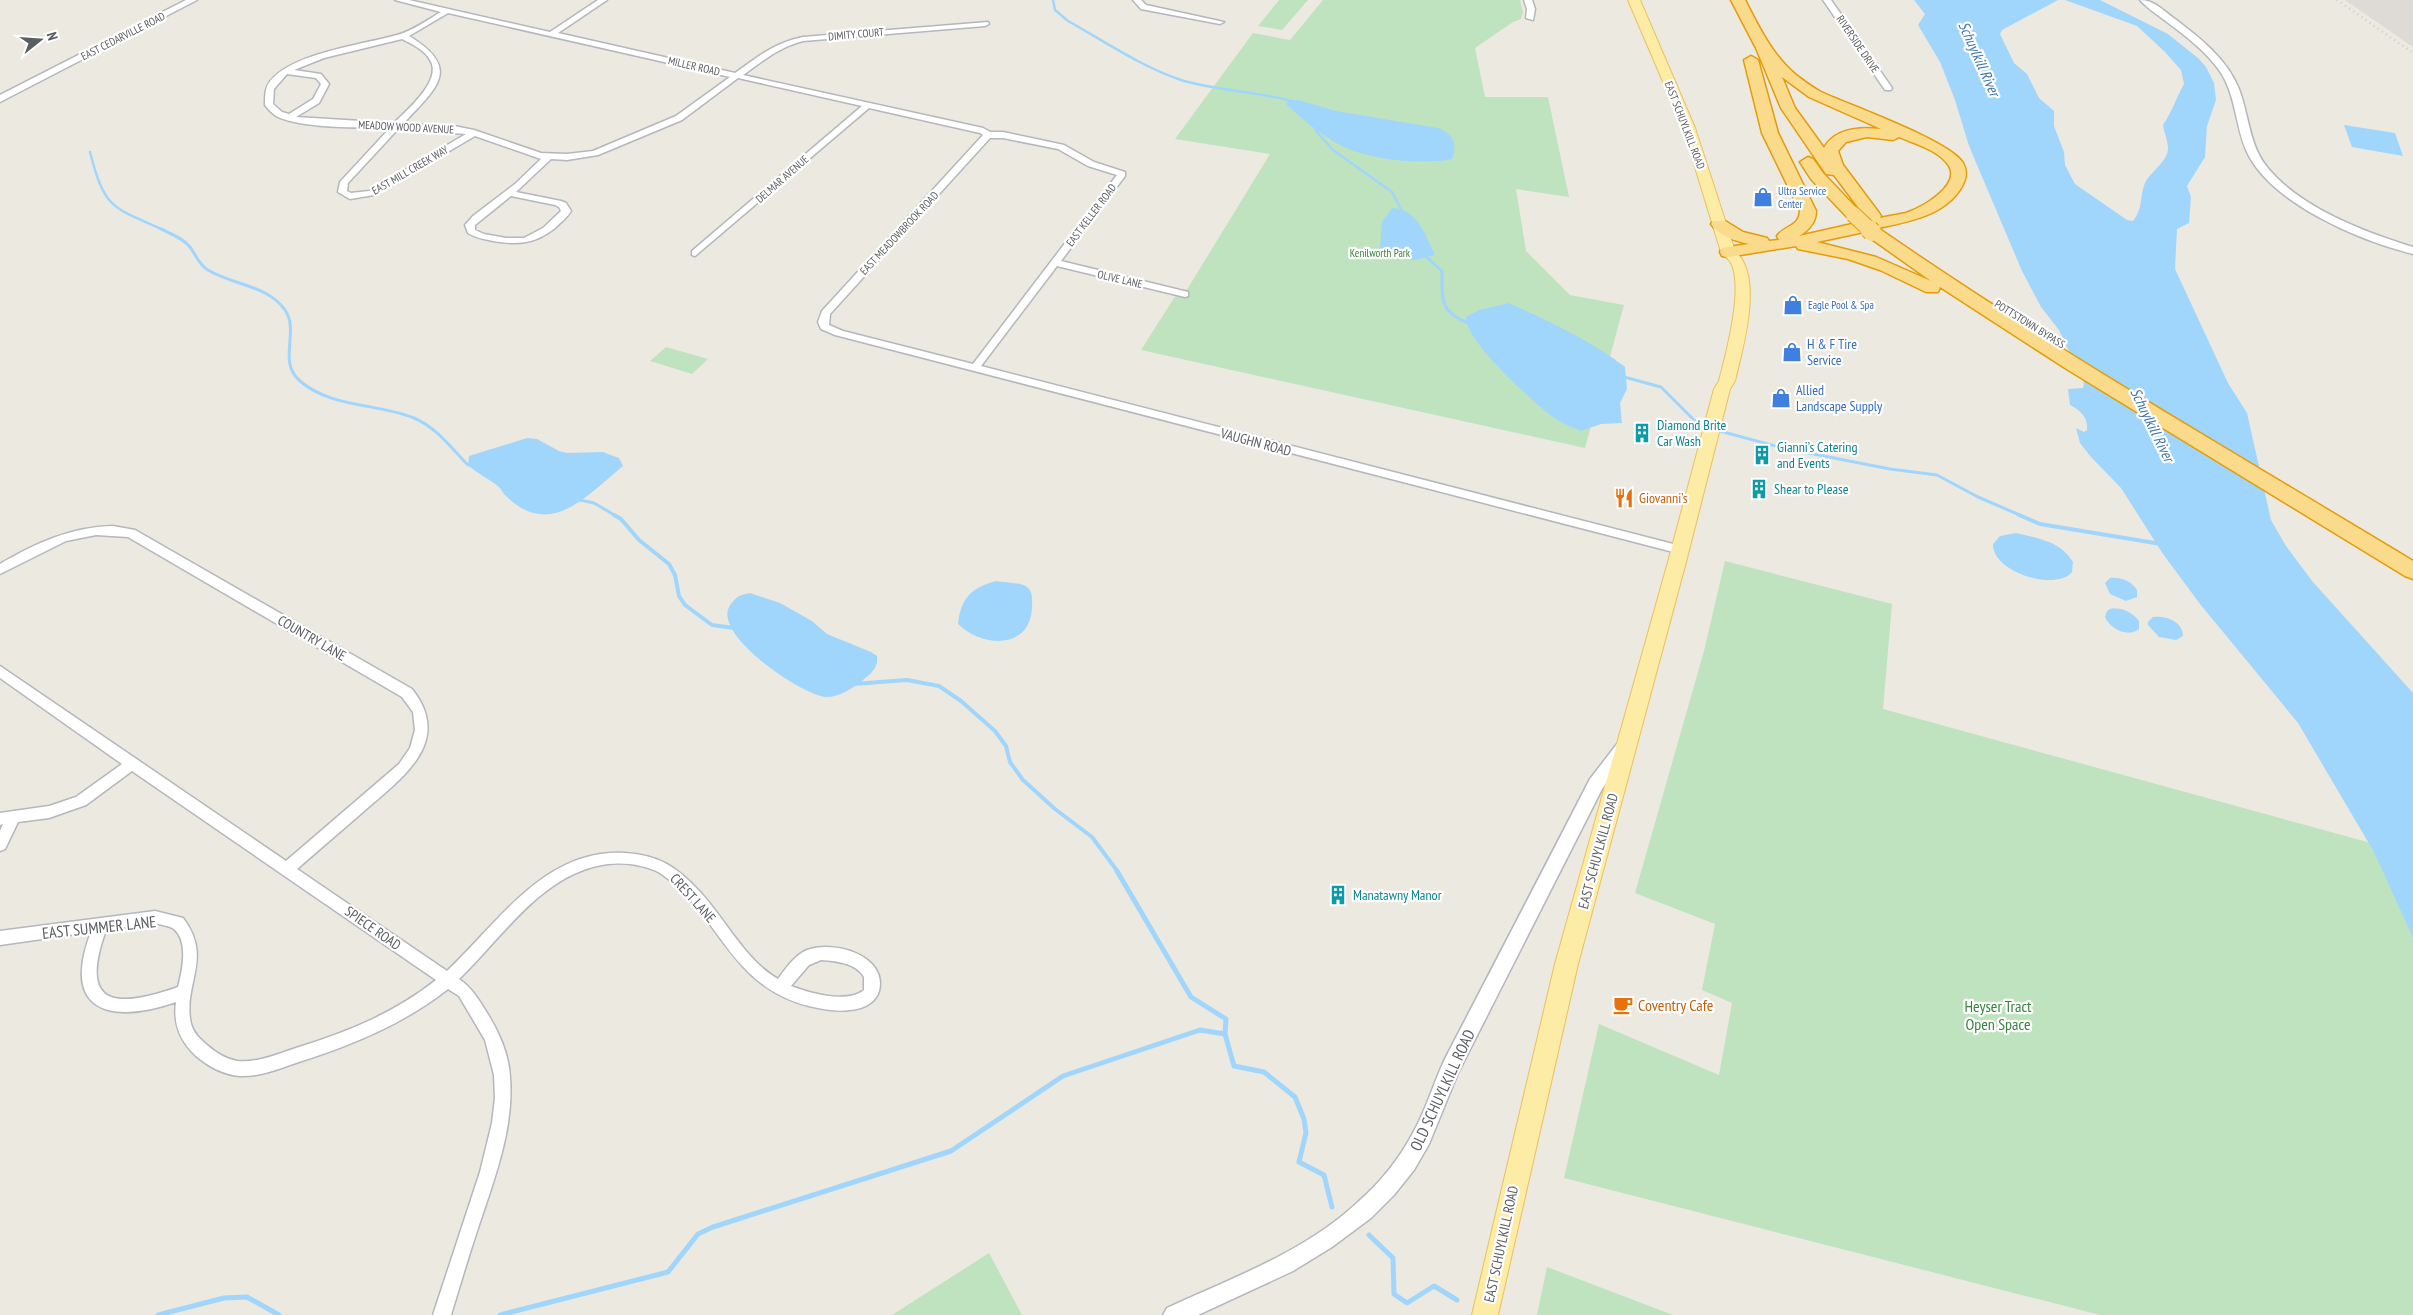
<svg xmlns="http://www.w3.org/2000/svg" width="2413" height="1315" font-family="'PT Sans Narrow',sans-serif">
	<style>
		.industrial { fill: #dedbd6 }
		.green { fill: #bfe3be }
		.water { fill: #a1d6fc }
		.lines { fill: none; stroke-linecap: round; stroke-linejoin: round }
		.stream-far3 { stroke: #a1d6fc; stroke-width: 2.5 }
		.stream-far2 { stroke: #a1d6fc; stroke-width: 3 }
		.stream-far1 { stroke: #a1d6fc; stroke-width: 4 }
		.stream { stroke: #a1d6fc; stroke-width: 5 }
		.minor-casing { stroke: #b4b7bb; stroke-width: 3 }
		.tertiary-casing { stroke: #b4b7bb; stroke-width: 3 }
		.primary-casing { stroke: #ecc05a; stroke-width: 2 }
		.motorway-casing { stroke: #e59c08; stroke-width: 3 }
		.minor { fill: #fff; fill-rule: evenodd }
		.tertiary { fill: #fff; fill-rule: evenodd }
		.primary { fill: #fceca6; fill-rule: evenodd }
		.motorway { fill: #f9db8b; fill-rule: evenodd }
		.rail { stroke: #b0b1b2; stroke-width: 2.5; stroke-dasharray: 0.5 4.5; stroke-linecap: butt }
		.motorway-bridge-far1-casing { stroke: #e59c08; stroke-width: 17; stroke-linecap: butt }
		.motorway-bridge-casing { stroke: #e59c08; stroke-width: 20; stroke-linecap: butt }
		.motorway-bridge-far1 { stroke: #f9db8b; stroke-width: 15 }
		.motorway-bridge { stroke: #f9db8b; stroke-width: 18 }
		.labels { text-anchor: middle; stroke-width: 4.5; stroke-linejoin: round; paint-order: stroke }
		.far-street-label { font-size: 11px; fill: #5a5d62; stroke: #fff }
		.far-shop-label { font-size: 11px; fill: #366cbe; stroke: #fff; text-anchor: start }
		.far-park-label { font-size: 11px; fill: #37833a; stroke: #fff }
		.shop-label { font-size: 14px; fill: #366cbe; stroke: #fff; text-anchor: start }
		.culture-label { font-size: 14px; fill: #0d838f; stroke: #fff; text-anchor: start }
		.street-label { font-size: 14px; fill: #5a5d62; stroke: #fff }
		.food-label { font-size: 14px; fill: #c56008; stroke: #fff; text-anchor: start }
		.water-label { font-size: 15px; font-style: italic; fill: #4077ad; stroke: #fff }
		.near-street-label { font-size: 16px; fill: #5a5d62; stroke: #fff }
		.near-food-label { font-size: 16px; fill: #c56008; stroke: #fff; text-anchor: start }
		.near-park-label { font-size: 16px; fill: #37833a; stroke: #fff }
	</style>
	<rect width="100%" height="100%" fill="#ece9e1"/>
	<!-- industrial -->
	<path class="industrial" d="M2345,0H2413V47Z"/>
	<!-- green -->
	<path class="green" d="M1279,0H1308L1282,30L1258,26Z
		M1323,0H1520L1523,12L1521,19L1513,22L1475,48L1485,97H1548L1569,197L1516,189L1526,251L1570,295L1624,305L1585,448L1141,350L1174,298L1188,288L1270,154L1175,139L1253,33L1290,40Z
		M666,347L708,359L692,374L650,361Z
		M1725,561L1892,604L1883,709L2382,846L2413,927V1315H2100L1564,1178L1599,1024L1719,1075L1732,1003L1702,990L1715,924L1635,893L1704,651Z
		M989,1253L1022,1315H892Z
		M1547,1267L1673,1315H1537Z"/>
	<!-- water -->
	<path class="water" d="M1914,0H2058L2002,30L2000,34L2014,63L2027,74L2039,98L2054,111V126L2064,152L2065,165L2075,184L2127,220L2133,221C2144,208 2139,194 2146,181C2152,171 2168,161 2168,148C2168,141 2164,132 2163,125C2172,112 2176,98 2184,84L2181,70L2164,51L2137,26L2065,0H2100L2168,34L2198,58L2206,67L2214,83L2216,100L2207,126L2205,157L2187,186L2191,197L2189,223L2177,229L2175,269L2228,383L2247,413L2271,520L2286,546L2313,582L2413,693V938L2374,852L2298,723L2200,604L2163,554L2121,488L2091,457L2080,443L2076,428L2084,432L2087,430C2088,417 2081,411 2070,405L2068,389L2083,388L2084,383L2059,330L2041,307L2022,271L1969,146L1955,100L1940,62L1918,25L1925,14Z
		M1289,100H1298L1336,111L1438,128C1453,133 1458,145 1452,159C1423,166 1368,159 1342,146C1322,136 1302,119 1286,104Z
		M2344,125L2395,133L2403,156L2352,147Z
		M1392,208C1418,209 1425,235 1435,255C1412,261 1399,265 1380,248L1382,222Z
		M1509,303C1548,321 1591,340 1625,367L1627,389L1620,403L1622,423L1601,424L1581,431C1571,427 1562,423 1553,417C1534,403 1464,340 1466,317L1479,310Z
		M527,438L537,439L559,451L567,453L603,452L619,458L623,466C587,495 551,540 506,496C503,494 502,490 499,487C490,479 477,474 468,465L469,456Z
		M2016,533C2037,538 2061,541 2073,562L2072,572C2056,592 1992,572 1993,544L2000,536Z
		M2110,578C2121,577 2131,581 2137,590V597L2126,601L2110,594L2105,583Z
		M996,581C1005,583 1020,582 1027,587C1032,591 1032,596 1032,601C1035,649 985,650 958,624C961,598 971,588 996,581Z
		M750,593L780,603L812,621L827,634L871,652L877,656C879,667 871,674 863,680C853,688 838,698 825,697C800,694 708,632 731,604C737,596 740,595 750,593Z
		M2110,609C2122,607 2132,612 2139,621V629C2128,638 2110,629 2105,617L2107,611Z
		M2153,617C2165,615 2183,621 2183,636L2176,640L2159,637L2148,625V622Z"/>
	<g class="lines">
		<!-- stream-far3 -->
		<path class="stream-far3" d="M1053,0L1055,10L1068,21C1104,41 1142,67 1181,80C1217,91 1255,91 1291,101
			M1313,123L1317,132L1333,150L1392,192L1403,213
			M90,152C105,210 112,207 164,230"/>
		<!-- stream-far2 -->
		<path class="stream-far2" d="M161,229C171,234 183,238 190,247C196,255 199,265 208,270C232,285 268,285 285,310C300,332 277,361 300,381C331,408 377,403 414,418C436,427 452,449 468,465H473
			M1423,254L1442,271C1442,298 1439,312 1468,323
			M1624,377L1661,387L1700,426L1709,428
			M1716,430L1783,448L1890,469L1937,475L1978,497L2022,516
			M575,499L594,503L616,516"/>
		<!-- stream-far1 -->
		<path class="stream-far1" d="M614,515L621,519L639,540L669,564L675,575L679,596L685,605L712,625L734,628
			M2019,515L2040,524L2161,544
			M853,684L907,680L939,686L961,701L995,731L1006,746L1010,762L1023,780L1055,809L1092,837L1118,872"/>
		<!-- stream -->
		<path class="stream" d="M1117,871L1191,997L1226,1019L1225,1034L1234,1066L1264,1072L1295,1097L1304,1119L1306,1133L1299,1162L1324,1175L1332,1207
			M1369,1235L1393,1258L1394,1294L1407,1303L1434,1286L1457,1300
			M158,1315L224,1298L247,1297L279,1315
			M500,1315L668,1272L698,1234L713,1227L951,1151L1063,1076L1200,1030L1225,1034"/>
		<defs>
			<path id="minor" d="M395,0H409L550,32L598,0H607L558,33L735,73C759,56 774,43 803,37L988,22L989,24L985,26L803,41C779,47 763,61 743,75L983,128L990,132H1003L1064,145L1094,162L1125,172V176L1061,261L1188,292V296L1185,297L1057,266L981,366L1681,546L1687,550L1681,554L835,335L821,329L818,322L822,311L983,135L980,133L869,108L695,256L692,255V251L862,106L738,78L682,120L598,155L567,160L551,159L516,192L561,201L566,203L571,211C567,218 561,222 555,228C535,244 518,245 493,241C484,239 476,238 468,233L465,225L473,216L515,184L541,159L475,136L374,195L350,199L338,192L340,182L390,128C360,127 301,129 276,116C272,113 268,109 265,105C265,100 265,94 266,90C275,55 367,44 397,35C413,31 427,20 441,12ZM448,13L730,77L676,116L593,151L567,154L541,153L474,130L454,126L403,124C435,89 464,69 409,36ZM402,39C412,44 425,50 430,60C443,80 407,110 394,123L296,117L319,103L329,84L321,74L294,70L324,58ZM287,74L316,78L321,84L313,99L289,114L282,112L273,104L274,89ZM398,129L466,134L369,191L351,193L347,191L348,183ZM990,138H1003L1058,149L1088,166L1117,175L973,364L843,331L829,325L830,314ZM511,196L555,205L559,207L561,211L543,228L524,238H506L484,234L475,230V225Z
				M1133,0H1141L1146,5L1224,22L1220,24L1141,9Z
				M1524,0H1532L1535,9L1533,20L1526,18L1527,9Z
				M1823,0H1831L1892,88L1891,90H1885Z
				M113,526L135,530L412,689C454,742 402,778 364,811C342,830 319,850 297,869L447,971C498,923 545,848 625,853C659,855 677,867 700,892C726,920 745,960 778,979C786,968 795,955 807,950C833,940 888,955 879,991C875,1004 862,1009 850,1010C836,1012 822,1009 809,1006C727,985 721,914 660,873C647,865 624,862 608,864C543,872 503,937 459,979C472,988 479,1000 487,1013C499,1032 509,1055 510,1077C514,1128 495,1177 479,1225C469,1255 460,1285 451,1315H433L480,1172L492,1123L495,1098L494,1075L485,1040L459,996L448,989C403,1024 353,1045 299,1062C280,1068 261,1077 240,1076C224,1075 208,1066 196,1056C180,1041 173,1024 176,1002C109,1025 61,1011 91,932L0,945V931L155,911L183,918C214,959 182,984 191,1024C194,1034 200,1039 207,1045C216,1053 226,1059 237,1061C257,1063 278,1054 296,1048C347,1032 393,1014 436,980L132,771L86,805L49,818L18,822L5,849L0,851V831L3,824L0,825V813L49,806L76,797L122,764L0,678V666L286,861L399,764L410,748L415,730L413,712L402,697L128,537L96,535L66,541L0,574V564C36,543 71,527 113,526ZM155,923C161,925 170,926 174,929C189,942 182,971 178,987C116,1009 78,1007 106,930ZM821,960C836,961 856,963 864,977V990C847,1004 809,993 791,986L809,965Z"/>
			<path id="tertiary" d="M186,0H197L0,102V95Z
				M2140,0C2154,0 2164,11 2175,19C2200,38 2227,59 2239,89C2249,115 2249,145 2267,167C2300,208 2365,232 2413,247V254C2360,241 2269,203 2246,150C2235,124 2236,94 2219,70C2205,50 2183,34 2163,19C2155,13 2146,7 2140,0Z
				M1623,743L1629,744L1631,749L1602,789L1458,1073L1429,1144L1414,1170L1394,1195L1371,1218L1332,1247L1293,1271L1198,1315H1163L1167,1308C1232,1278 1305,1252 1358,1202C1381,1182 1400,1158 1414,1131C1428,1106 1435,1077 1449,1051C1496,961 1543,870 1590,779L1617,744Z"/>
			<path id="primary" d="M1628,0H1640L1695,128L1735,251C1764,276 1743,347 1735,381L1730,389L1686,562L1578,964L1498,1315H1472L1555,964L1668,562L1714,389L1719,381C1726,354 1744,288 1731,263C1729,259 1724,256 1721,252L1683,128Z"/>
			<path id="motorway" d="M1731,0H1745C1759,27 1772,55 1796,75C1804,81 1813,88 1821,92C1849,105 1951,141 1963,163C1968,172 1966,180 1961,188C1944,216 1907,222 1878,228C2051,348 2233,452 2413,561V579L2405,576L2065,368L1940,287L1938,292H1926L1880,270L1848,259L1798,249L1796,246L1728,257L1722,256L1720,252L1722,248L1749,244C1735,241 1719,236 1711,224L1713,221H1725L1743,232L1767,238L1769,241L1779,240L1777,236C1785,225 1799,227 1800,211L1762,133L1744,60L1751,56L1758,60L1778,133L1816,211C1816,223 1809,230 1799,236L1870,220L1867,219L1834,175L1826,174L1781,108L1756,48ZM1782,77L1809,97L1881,129C1860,127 1835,128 1824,148L1795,108ZM1867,137L1893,140L1899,137C1915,144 1939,150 1949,166C1961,186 1921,208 1906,213C1898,215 1888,216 1880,218L1881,216L1879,213L1843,165L1838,151L1846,142ZM1864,232L1866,235L1931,281L1876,257L1817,242Z
				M1808,157L1813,159L1823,173L1859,211L1861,214L1859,217H1847L1811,179L1800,162Z"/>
		</defs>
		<!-- minor casing -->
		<use href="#minor" class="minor-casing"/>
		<!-- tertiary casing -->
		<use href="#tertiary" class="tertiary-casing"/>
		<!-- primary casing -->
		<use href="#primary" class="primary-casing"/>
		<!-- motorway casing -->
		<use href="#motorway" class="motorway-casing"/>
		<!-- minor -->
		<use href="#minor" class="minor"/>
		<!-- tertiary -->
		<use href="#tertiary" class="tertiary"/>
		<!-- primary -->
		<use href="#primary" class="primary"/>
		<!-- motorway -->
		<use href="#motorway" class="motorway"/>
		<!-- rail -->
		<path class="rail" d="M2337,0L2413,53"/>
		<defs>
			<path id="motorway-bridge-far1" d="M1853,214L1870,230"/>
			<path id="motorway-bridge" d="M1869,229L1872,232"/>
		</defs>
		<!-- motorway-bridge-far1 casing -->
		<use href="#motorway-bridge-far1" class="motorway-bridge-far1-casing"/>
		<!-- motorway-bridge casing -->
		<use href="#motorway-bridge" class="motorway-bridge-casing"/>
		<!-- motorway-bridge-far1 -->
		<use href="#motorway-bridge-far1" class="motorway-bridge-far1"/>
		<!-- motorway-bridge -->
		<use href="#motorway-bridge" class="motorway-bridge"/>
	</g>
	<!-- icons -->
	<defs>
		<symbol id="shop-bare" viewBox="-9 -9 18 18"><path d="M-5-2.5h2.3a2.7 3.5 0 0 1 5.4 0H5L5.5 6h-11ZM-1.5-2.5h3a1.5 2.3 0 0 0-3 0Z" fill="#3f7fe0" stroke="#fff" stroke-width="2.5" paint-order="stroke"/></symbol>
		<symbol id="building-bare" viewBox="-9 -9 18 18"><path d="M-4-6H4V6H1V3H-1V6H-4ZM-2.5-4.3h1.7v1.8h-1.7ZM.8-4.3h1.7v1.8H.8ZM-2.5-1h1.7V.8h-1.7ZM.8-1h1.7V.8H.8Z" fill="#0f9aa8" stroke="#fff" stroke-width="2.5" paint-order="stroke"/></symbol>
		<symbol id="restaurant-bare" viewBox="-9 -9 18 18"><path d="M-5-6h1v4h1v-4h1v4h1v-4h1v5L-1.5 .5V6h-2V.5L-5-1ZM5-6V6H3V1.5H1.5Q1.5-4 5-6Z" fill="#e8710a" stroke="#fff" stroke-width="2.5" paint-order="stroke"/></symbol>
		<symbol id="cafe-bare" viewBox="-9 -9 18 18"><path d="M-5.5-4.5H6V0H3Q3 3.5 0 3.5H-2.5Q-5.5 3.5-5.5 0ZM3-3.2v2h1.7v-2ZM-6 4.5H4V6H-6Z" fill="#e8710a" stroke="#fff" stroke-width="2.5" paint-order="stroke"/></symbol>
	</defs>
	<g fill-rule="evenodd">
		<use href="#shop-bare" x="1749" y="183" width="28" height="28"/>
		<use href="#shop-bare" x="1779" y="291" width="28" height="28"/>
		<use href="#shop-bare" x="1778" y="338" width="28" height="28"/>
		<use href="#shop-bare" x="1767" y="384" width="28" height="28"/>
		<use href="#building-bare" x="1628" y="419" width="28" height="28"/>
		<use href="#building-bare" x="1748" y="441" width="28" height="28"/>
		<use href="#building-bare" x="1745" y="475" width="28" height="28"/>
		<use href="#restaurant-bare" x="1610" y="484" width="28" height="28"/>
		<use href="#building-bare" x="1324" y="881" width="28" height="28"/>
		<use href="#cafe-bare" x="1609" y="991" width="28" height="28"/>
	</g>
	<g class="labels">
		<!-- far-street labels -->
		<g class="far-street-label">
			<text transform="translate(856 34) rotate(-5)" y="4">DIMITY COURT</text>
			<text transform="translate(123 36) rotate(-27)" y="4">EAST CEDARVILLE ROAD</text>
			<text transform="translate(1858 44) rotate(56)" y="4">RIVERSIDE DRIVE</text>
			<text transform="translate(694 66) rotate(13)" y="4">MILLER ROAD</text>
			<text transform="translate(1685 125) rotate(69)" y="4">EAST SCHUYLKILL ROAD</text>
			<text transform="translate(406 127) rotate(3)" y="4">MEADOW WOOD AVENUE</text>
			<text transform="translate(410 170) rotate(-30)" y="4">EAST MILL CREEK WAY</text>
			<text transform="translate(782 179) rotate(-41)" y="4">DELMAR AVENUE</text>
			<text transform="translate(1091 215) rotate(-53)" y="4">EAST KELLER ROAD</text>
			<text transform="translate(899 233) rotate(-47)" y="4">EAST MEADOWBROOK ROAD</text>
			<text transform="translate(1120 279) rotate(13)" y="4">OLIVE LANE</text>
			<text transform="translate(2030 324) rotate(32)" y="4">POTTSTOWN BYPASS</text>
		</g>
		<!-- far-shop labels -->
		<g class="far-shop-label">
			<text x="1778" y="195">Ultra Service<tspan x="1778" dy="13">Center</tspan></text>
			<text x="1808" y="309">Eagle Pool &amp; Spa</text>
		</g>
		<!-- far-park labels -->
		<g class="far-park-label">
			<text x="1380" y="257">Kenilworth Park</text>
		</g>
		<!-- shop labels -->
		<g class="shop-label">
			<text x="1807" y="349">H &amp; F Tire<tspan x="1807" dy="16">Service</tspan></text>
			<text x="1796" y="395">Allied<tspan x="1796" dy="16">Landscape Supply</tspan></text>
		</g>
		<!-- culture labels -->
		<g class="culture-label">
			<text x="1657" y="430">Diamond Brite<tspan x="1657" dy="16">Car Wash</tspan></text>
			<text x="1777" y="452">Gianni’s Catering<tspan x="1777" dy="16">and Events</tspan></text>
			<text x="1774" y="494">Shear to Please</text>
			<text x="1353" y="900">Manatawny Manor</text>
		</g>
		<!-- street labels -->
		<g class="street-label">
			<text transform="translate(1256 442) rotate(15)" y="5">VAUGHN ROAD</text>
			<text transform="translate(312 638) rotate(30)" y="5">COUNTRY LANE</text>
			<text transform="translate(1598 851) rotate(-75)" y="5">EAST SCHUYLKILL ROAD</text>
			<text transform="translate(693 898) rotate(48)" y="5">CREST LANE</text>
			<text transform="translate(373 928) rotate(35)" y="5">SPIECE ROAD</text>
			<text transform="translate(1501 1244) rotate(-78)" y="5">EAST SCHUYLKILL ROAD</text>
		</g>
		<!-- food labels -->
		<g class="food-label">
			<text x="1639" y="503">Giovanni’s</text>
		</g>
		<!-- water labels -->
		<g class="water-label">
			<text transform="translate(1979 59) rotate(66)" y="5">Schuylkill River</text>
			<text transform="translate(2152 425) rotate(64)" y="5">Schuylkill River</text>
		</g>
		<!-- near-street labels -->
		<g class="near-street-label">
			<text transform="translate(99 927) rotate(-6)" y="6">EAST SUMMER LANE</text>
			<text transform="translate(1442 1090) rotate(-65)" y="6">OLD SCHUYLKILL ROAD</text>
		</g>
		<!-- near-food labels -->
		<g class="near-food-label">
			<text x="1638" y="1011">Coventry Cafe</text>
		</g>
		<!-- near-park labels -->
		<g class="near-park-label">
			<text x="1998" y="1012">Heyser Tract<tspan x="1998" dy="18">Open Space</tspan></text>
		</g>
	</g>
	<!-- north arrow -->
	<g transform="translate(40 40) rotate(73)" stroke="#ffffff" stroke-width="4" paint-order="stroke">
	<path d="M0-4L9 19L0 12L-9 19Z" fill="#5a5d62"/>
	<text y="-8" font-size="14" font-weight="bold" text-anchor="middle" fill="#5a5d62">N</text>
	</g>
</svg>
